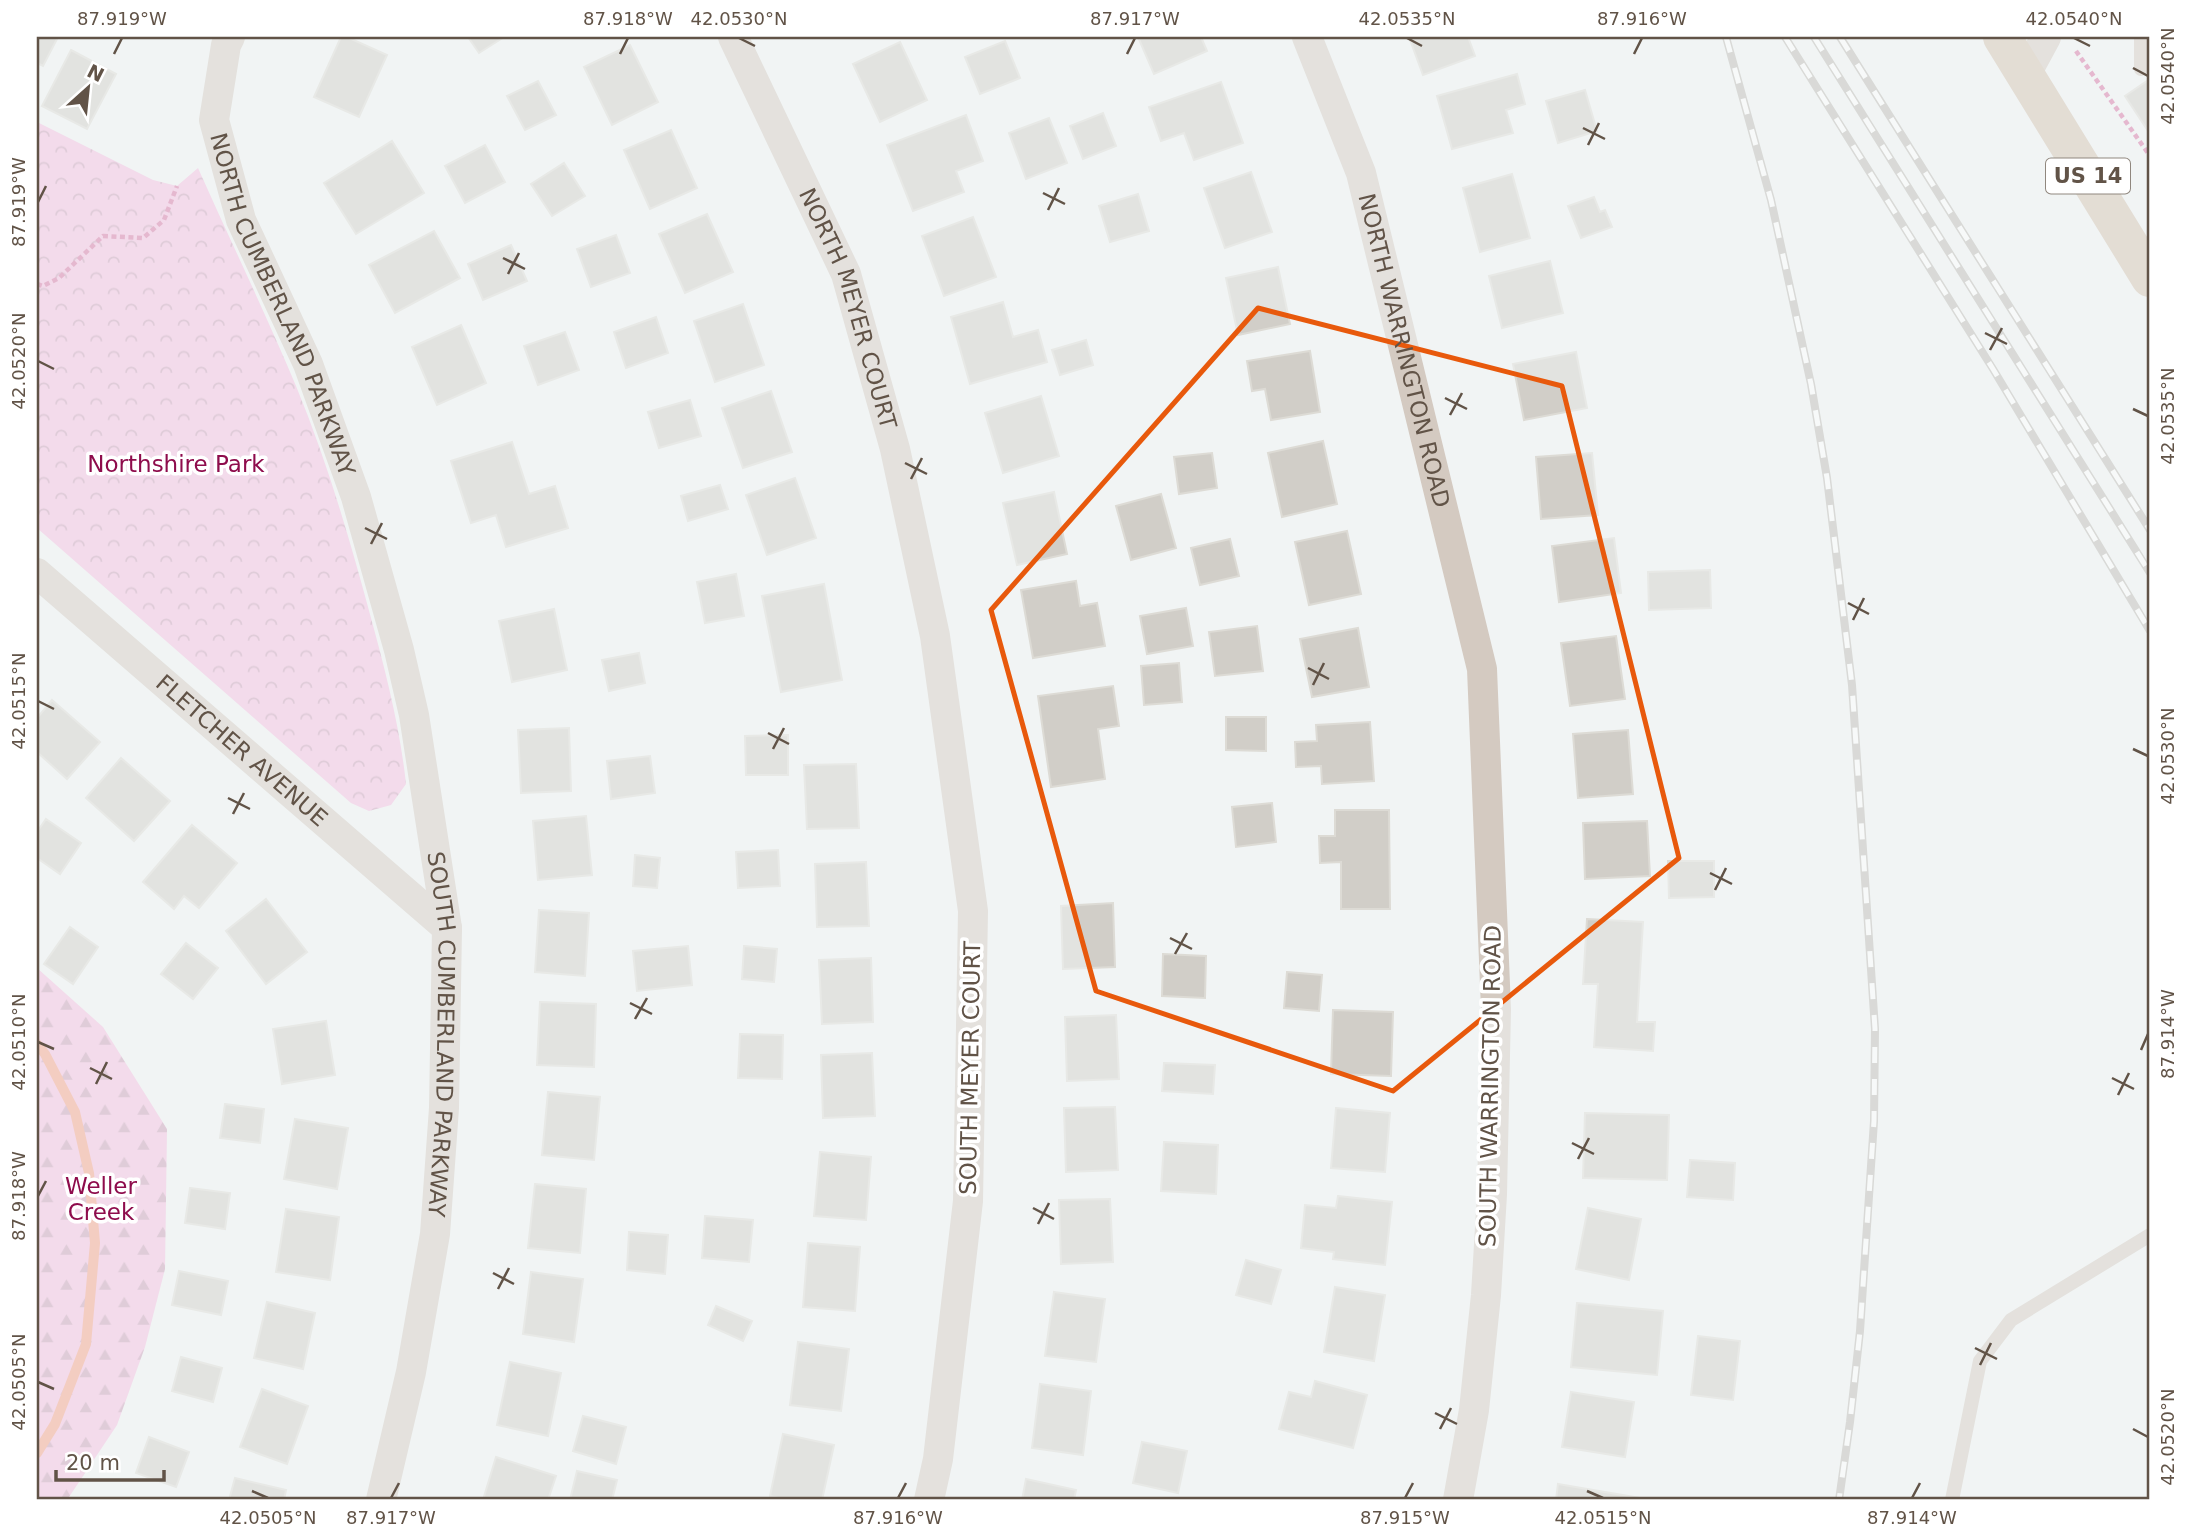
<svg xmlns="http://www.w3.org/2000/svg" width="2187" height="1537" font-family="'DejaVu Sans',sans-serif">
	<style>
		.forest { fill: url(#forest-firs) }
		.park { fill: url(#park-crowns) }
		.lines { fill: none; stroke-linecap: round; stroke-linejoin: round }
		.stream { stroke: #f79d84; stroke-width: 10 }
		.building { fill: #d1cec8; stroke: #dddbd5; stroke-width: 2 }
		.path { stroke: #d770a2; stroke-width: 4.5; stroke-dasharray: 5 3.5; stroke-linecap: butt }
		.service { stroke: #d4cac1; stroke-width: 14 }
		.minor { stroke: #d4cac1; stroke-width: 30 }
		.primary { stroke: #d3c0ae; stroke-width: 38 }
		.rail-casing { stroke: #bcb9b3; stroke-width: 8 }
		.rail { stroke: #fff; stroke-width: 5; stroke-dasharray: 16; stroke-linecap: butt }
		.marked { fill: none; stroke: #e8590c; stroke-width: 5; stroke-linejoin: round }
		.ticks { fill: none; stroke: #615347; stroke-width: 2.5 }
		.labels { text-anchor: middle; stroke-width: 7; stroke-linejoin: round; paint-order: stroke }
		.shield { fill: #fff; stroke: #90877e; stroke-width: 2 }
		.shield-label { font-size: 21px; font-weight: bold; fill: #615347 }
		.street-label { font-size: 23px; fill: #615347; stroke: #fff }
		.park-label { font-size: 23px; fill: #8e0c4c; stroke: #fff }
		.neatline { fill: none; stroke: #615347; stroke-width: 2.5 }
		.ticks-label { font-size: 18px; text-anchor: middle; fill: #615347 }
	</style>
	<defs>
		<pattern id="forest-firs" width="22" height="20" patternUnits="userSpaceOnUse" patternTransform="scale(1.75)"><rect width="22" height="20" fill="#f5bcdf"/><path d="M5 1l3.5 6h-7zM16 11l3.5 6h-7z" fill="#ca9bb7"/></pattern>
		<pattern id="park-crowns" width="20" height="18" patternUnits="userSpaceOnUse" patternTransform="scale(1.75)"><rect width="20" height="18" fill="#f5bcdf"/><path d="M2 6a3 3 0 1 1 6 0M12 15a3 3 0 1 1 6 0" fill="none" stroke="#ca9bb7"/></pattern>
	</defs>
	<rect width="100%" height="100%" fill="#f1f4f4"/>
	<!-- forest -->
	<path class="forest" d="M37,968L103,1027L167,1129L165,1269L145,1347L117,1425L67,1500H37Z"/>
	<!-- park -->
	<path class="park" d="M37,122L153,180L177,186L198,168C230,240 265,312 296,386C327,461 350,540 371,618C386,673 400,728 406,784L391,805L369,811L351,803L37,528Z"/>
	<g class="lines">
		<!-- stream -->
		<path class="stream" d="M37,1044L45,1054L75,1112L89,1173L95,1243L86,1344L55,1424L37,1453"/>
	</g>
	<!-- building -->
	<path class="building" d="M37,37H58L43,66L37,63Z
		M341,37H347L387,55L359,117L314,97Z
		M468,37H504L479,53Z
		M1138,37H1201L1207,51L1154,74Z
		M1409,37H1468L1475,56L1423,75Z
		M1005,41L1020,78L980,94L965,57Z
		M900,42L927,100L880,122L853,64Z
		M630,45L658,102L612,125L584,67Z
		M71,50L116,74L87,129L42,106Z
		M1517,74L1525,104L1506,110L1513,133L1452,149L1437,96Z
		M2150,79V134L2125,96Z
		M538,81L556,115L525,130L507,96Z
		M1221,82L1243,143L1194,160L1184,133L1161,141L1149,107Z
		M1585,90L1597,131L1558,143L1546,101Z
		M1103,113L1116,146L1083,159L1070,126Z
		M966,115L983,161L956,171L964,192L913,211L887,145Z
		M1049,118L1067,163L1026,179L1009,133Z
		M671,130L697,188L650,209L624,150Z
		M392,141L424,193L356,234L324,183Z
		M485,145L505,182L465,203L445,166Z
		M564,163L585,196L552,216L531,184Z
		M1251,172L1272,232L1225,248L1204,188Z
		M1512,174L1530,238L1480,252L1463,188Z
		M1138,194L1149,231L1110,242L1099,206Z
		M1594,197L1600,212L1605,210L1612,227L1581,238L1568,206Z
		M707,214L733,272L685,293L659,234Z
		M973,217L996,277L944,296L922,236Z
		M434,231L460,278L395,313L369,265Z
		M616,235L630,273L591,287L577,249Z
		M511,245L527,281L483,300L468,264Z
		M1550,261L1563,313L1502,328L1489,276Z
		M1278,267L1290,324L1238,335L1226,278Z
		M1003,302L1013,337L1038,330L1047,362L970,384L951,317Z
		M743,304L764,365L715,382L694,321Z
		M656,317L668,353L626,368L614,332Z
		M461,325L486,383L437,405L412,347Z
		M565,332L579,370L538,385L524,346Z
		M1086,340L1093,365L1060,375L1052,350Z
		M1310,351L1320,412L1271,420L1265,389L1252,391L1247,361Z
		M1576,352L1587,408L1524,420L1513,364Z
		M771,391L792,452L743,468L722,408Z
		M1041,396L1059,456L1003,473L985,413Z
		M690,400L701,436L659,448L648,412Z
		M1323,441L1337,504L1282,517L1268,453Z
		M512,442L529,494L555,486L568,528L506,547L496,515L471,523L451,461Z
		M1212,453L1217,488L1179,494L1174,457Z
		M1592,453L1598,515L1541,519L1536,457Z
		M795,478L816,538L767,555L746,495Z
		M720,485L728,509L688,521L681,496Z
		M1054,492L1067,554L1017,565L1003,503Z
		M1161,494L1176,548L1131,560L1116,506Z
		M1347,531L1361,594L1309,605L1295,542Z
		M1614,538L1621,593L1559,602L1552,546Z
		M1230,539L1239,576L1200,585L1191,548Z
		M1710,570L1711,608L1649,610L1648,572Z
		M736,574L744,616L705,623L697,582Z
		M1076,581L1080,606L1097,603L1105,646L1033,658L1021,590Z
		M824,584L842,680L781,692L762,596Z
		M1186,608L1193,646L1147,654L1140,616Z
		M554,609L567,670L512,682L499,621Z
		M1257,626L1263,671L1215,676L1209,632Z
		M1358,628L1369,687L1312,697L1300,639Z
		M1616,636L1625,699L1570,706L1561,643Z
		M639,653L645,683L609,691L602,660Z
		M1179,663L1182,702L1144,705L1141,666Z
		M1113,686L1119,726L1098,729L1105,779L1051,787L1038,696Z
		M52,700L100,742L67,779L37,752V718Z
		M1226,717H1266V751L1226,750Z
		M1370,722L1374,781L1322,784L1321,766L1296,767L1295,742L1317,741L1316,725Z
		M569,728L571,791L521,793L518,730Z
		M1628,730L1633,794L1578,798L1573,734Z
		M788,735V775H746L745,736Z
		M650,756L655,793L611,799L607,761Z
		M121,758L170,801L134,841L86,798Z
		M856,764L859,828L807,829L804,765Z
		M1272,803L1276,842L1236,847L1232,807Z
		M1335,810H1389L1390,909H1341V862L1320,863L1319,836H1335Z
		M586,816L592,875L538,880L533,821Z
		M46,819L81,843L60,874L37,858V832Z
		M1647,821L1650,876L1585,879L1583,823Z
		M192,825L237,863L199,908L184,896L174,909L143,882Z
		M778,850L780,886L738,888L736,852Z
		M635,855L660,858L657,888L633,886Z
		M1668,861H1714V897L1669,898Z
		M866,862L869,926L817,927L815,864Z
		M266,899L307,952L266,984L226,931Z
		M1113,903L1115,967L1063,969L1061,906Z
		M539,910L589,913L585,976L535,972Z
		M1587,919L1643,922L1637,1022H1655L1653,1051L1594,1047L1598,984H1583Z
		M70,927L98,947L73,984L44,964Z
		M186,943L218,968L193,999L161,974Z
		M688,946L692,985L637,991L633,951Z
		M744,946L777,949L774,982L742,979Z
		M1163,954L1206,956L1205,998L1162,996Z
		M871,958L873,1022L822,1024L819,960Z
		M1287,972L1322,975L1319,1011L1284,1008Z
		M540,1002L596,1004L594,1067L537,1065Z
		M1333,1010L1393,1012L1391,1076L1331,1074Z
		M1116,1015L1119,1079L1067,1081L1065,1017Z
		M326,1021L335,1075L282,1084L273,1029Z
		M740,1034L783,1035L782,1079L738,1078Z
		M872,1053L875,1116L823,1118L821,1055Z
		M1164,1063L1215,1065L1213,1094L1162,1091Z
		M548,1092L600,1097L594,1160L542,1155Z
		M225,1104L264,1109L260,1143L220,1138Z
		M1115,1107L1118,1170L1066,1172L1064,1108Z
		M1336,1108L1390,1113L1385,1172L1331,1168Z
		M1585,1113L1669,1115L1667,1180L1583,1178Z
		M295,1119L348,1128L337,1189L284,1179Z
		M1164,1142L1218,1145L1216,1194L1161,1191Z
		M820,1152L871,1157L866,1220L814,1216Z
		M1690,1160L1735,1163L1733,1200L1687,1197Z
		M535,1184L586,1189L580,1253L528,1248Z
		M190,1188L230,1193L225,1229L185,1223Z
		M1338,1196L1392,1202L1385,1265L1333,1259L1334,1252L1301,1248L1305,1205L1336,1208Z
		M1110,1199L1113,1262L1061,1264L1059,1200Z
		M1588,1208L1641,1219L1629,1280L1576,1269Z
		M286,1209L339,1217L330,1280L276,1272Z
		M705,1216L753,1220L749,1262L702,1258Z
		M629,1232L668,1235L665,1274L627,1270Z
		M808,1243L860,1247L855,1311L803,1307Z
		M1246,1260L1281,1270L1271,1304L1236,1295Z
		M179,1271L228,1281L221,1315L172,1305Z
		M531,1272L583,1279L574,1342L523,1334Z
		M1335,1287L1385,1295L1374,1361L1324,1352Z
		M1054,1292L1105,1299L1096,1362L1045,1356Z
		M267,1302L315,1313L303,1369L254,1358Z
		M1577,1303L1663,1311L1657,1375L1571,1367Z
		M716,1306L752,1321L743,1341L708,1325Z
		M1698,1336L1740,1341L1733,1400L1691,1395Z
		M798,1342L849,1349L841,1411L790,1405Z
		M181,1357L222,1368L213,1402L172,1391Z
		M510,1362L561,1373L548,1436L497,1425Z
		M1315,1381L1367,1395L1353,1448L1279,1429L1289,1392L1311,1397Z
		M1040,1384L1091,1391L1083,1455L1032,1448Z
		M262,1389L308,1406L287,1464L240,1447Z
		M1571,1392L1634,1402L1625,1457L1562,1447Z
		M583,1416L626,1427L616,1464L573,1451Z
		M783,1434L834,1445L822,1500H787L770,1496Z
		M149,1437L189,1452L176,1487L136,1473Z
		M1142,1442L1187,1451L1178,1493L1133,1483Z
		M496,1457L556,1476L548,1500H483Z
		M577,1471L617,1480L612,1500H570Z
		M235,1478L286,1490L284,1500H229Z
		M1026,1479L1076,1490L1074,1500H1022Z
		M1558,1484L1652,1500H1556Z"/>
	<g class="lines">
		<!-- path -->
		<path class="path" d="M2076,51L2150,156
			M37,284L43,286L59,278L103,236L143,238L164,220L177,186"/>
		<!-- service -->
		<path class="service" d="M2141,69V37
			M1952,1500L1980,1361L2011,1320L2150,1235"/>
		<!-- minor -->
		<g class="minor">
			<path id="s1" d="M230,37L226,45L214,120L241,220L308,364L356,497L399,650L414,715L447,928L444,1108L435,1234L411,1372L381,1500"/>
			<path id="s2" d="M733,37L846,274L895,449L935,636L973,911L968,1201L938,1459L929,1500"/>
			<path id="s3" d="M1307,37L1361,173L1482,669L1496,1009L1492,1194L1486,1295L1474,1410L1458,1500"/>
			<path d="M2026,74L2046,37"/>
			<path id="s4" d="M37,573L447,928"/>
		</g>
		<!-- primary -->
		<path class="primary" d="M2002,37L2150,278"/>
		<defs>
			<path id="rail" d="M1726,37L1771,200L1811,384L1827,478L1852,685L1875,1029L1874,1121L1860,1331L1850,1422L1839,1500
				M1785,37L1993,369L2150,631
				M1814,37L2150,573
				M1840,37L2150,530"/>
		</defs>
		<!-- rail casing -->
		<use href="#rail" class="rail-casing"/>
		<!-- rail -->
		<use href="#rail" class="rail"/>
	</g>
	<!-- marked area -->
	<path d="M0 0H2187V1537H0ZM1258,308L1562,386L1679,858L1393,1091L1096,991L991,610Z" fill="#f1f4f4" fill-opacity=".55" fill-rule="evenodd"/>
	<path class="marked" d="M1258,308L1562,386L1679,858L1393,1091L1096,991L991,610Z"/>
	<!-- ticks -->
	<path class="ticks" d="M739,38L755,46M1407,38L1422,46M2074,38L2090,46M114,54L122,38M620,54L628,38M1127,54L1135,38M1634,54L1642,38M2133,68L2148,76M1583,128L1605,139M1588,145L1599,123M1043,193L1065,204M38,202L46,186M1048,210L1059,188M503,258L525,269M508,274L519,253M1985,333L2007,344M1990,350L2002,328M38,361L54,369M1445,398L1467,409M2133,409L2148,416M1450,415L1462,393M905,463L927,474M911,479L922,458M365,528L387,539M371,544L382,523M1848,603L1869,614M1853,620L1864,598M1308,668L1329,679M1313,685L1324,663M38,701L54,709M768,733L789,744M773,749L784,728M2133,749L2148,756M228,798L250,809M233,814L244,793M1710,873L1732,884M1715,890L1726,868M1170,938L1192,949M1175,954L1187,933M630,1003L652,1014M635,1019L647,998M38,1042L54,1049M2141,1050L2148,1034M90,1068L112,1079M2112,1078L2134,1089M96,1084L107,1062M2118,1095L2129,1073M1572,1143L1594,1154M1578,1159L1589,1138M38,1196L46,1181M1033,1208L1054,1219M1038,1224L1049,1203M493,1273L514,1284M498,1289L509,1268M1975,1348L1997,1359M1980,1365L1991,1343M38,1382L54,1389M1435,1413L1457,1424M1440,1429L1451,1408M2133,1429L2148,1437M252,1491L268,1498M1587,1491L1603,1498M391,1498L399,1483M898,1498L906,1483M1405,1498L1413,1483M1912,1498L1920,1483"/>
	<g class="labels">
		<!-- shield labels -->
		<rect class="shield" x="2046" y="158.5" width="84" height="35" rx="5"/>
		<g class="shield-label">
			<text x="2088" y="183">US 14</text>
		</g>
		<!-- street labels -->
		<g class="street-label">
			<text dy="8" stroke="none"><textPath href="#s1" startOffset="282">NORTH CUMBERLAND PARKWAY</textPath></text>
			<text dy="8" stroke="none"><textPath href="#s2" startOffset="296">NORTH MEYER COURT</textPath></text>
			<text dy="8" stroke="none"><textPath href="#s3" startOffset="329">NORTH WARRINGTON ROAD</textPath></text>
			<text dy="8" stroke="none"><textPath href="#s4" startOffset="271">FLETCHER AVENUE</textPath></text>
			<text dy="8" stroke="none"><textPath href="#s1" startOffset="1036">SOUTH CUMBERLAND PARKWAY</textPath></text>
			<text transform="translate(970 1068) rotate(-89)" y="8">SOUTH MEYER COURT</text>
			<text transform="translate(1490 1086) rotate(-89)" y="8">SOUTH WARRINGTON ROAD</text>
		</g>
		<!-- park labels -->
		<g class="park-label">
			<text x="176" y="472">Northshire Park</text>
			<text x="101" y="1194">Weller<tspan x="101" dy="26">Creek</tspan></text>
		</g>
	</g>
	<!-- border -->
	<rect width="2187" height="1537" fill="none" stroke="#ffffff" stroke-width="77"/>
	<!-- north arrow -->
	<g transform="translate(88 88) rotate(27)" stroke="#ffffff" stroke-width="5" paint-order="stroke">
	<path d="M0-5L12 26L0 18L-12 26Z" fill="#615347"/>
	<text y="-10" font-size="19" font-weight="bold" text-anchor="middle" fill="#615347">N</text>
	</g>
	<!-- scale -->
	<path d="M56 1470v10h108v-10" fill="none" stroke="#615347" stroke-width="3.5"/>
	<text x="66" y="1470" font-size="21" fill="#615347" stroke="#ffffff" stroke-width="5" paint-order="stroke">20 m</text>
	<rect x="38" y="38" width="2110" height="1460" class="neatline"/>
	<g class="ticks-label">
		<text x="122" y="25">87.919°W</text>
		<text x="628" y="25">87.918°W</text>
		<text x="739" y="25">42.0530°N</text>
		<text x="1135" y="25">87.917°W</text>
		<text x="1407" y="25">42.0535°N</text>
		<text x="1642" y="25">87.916°W</text>
		<text x="2074" y="25">42.0540°N</text>
		<text transform="translate(2168 76) rotate(-90)" y="6">42.0540°N</text>
		<text transform="translate(19 202) rotate(-90)" y="6">87.919°W</text>
		<text transform="translate(19 361) rotate(-90)" y="6">42.0520°N</text>
		<text transform="translate(2168 416) rotate(-90)" y="6">42.0535°N</text>
		<text transform="translate(19 701) rotate(-90)" y="6">42.0515°N</text>
		<text transform="translate(2168 756) rotate(-90)" y="6">42.0530°N</text>
		<text transform="translate(2168 1034) rotate(-90)" y="6">87.914°W</text>
		<text transform="translate(19 1042) rotate(-90)" y="6">42.0510°N</text>
		<text transform="translate(19 1196) rotate(-90)" y="6">87.918°W</text>
		<text transform="translate(19 1382) rotate(-90)" y="6">42.0505°N</text>
		<text transform="translate(2168 1437) rotate(-90)" y="6">42.0520°N</text>
		<text x="268" y="1524">42.0505°N</text>
		<text x="391" y="1524">87.917°W</text>
		<text x="898" y="1524">87.916°W</text>
		<text x="1405" y="1524">87.915°W</text>
		<text x="1603" y="1524">42.0515°N</text>
		<text x="1912" y="1524">87.914°W</text>
	</g>
</svg>
